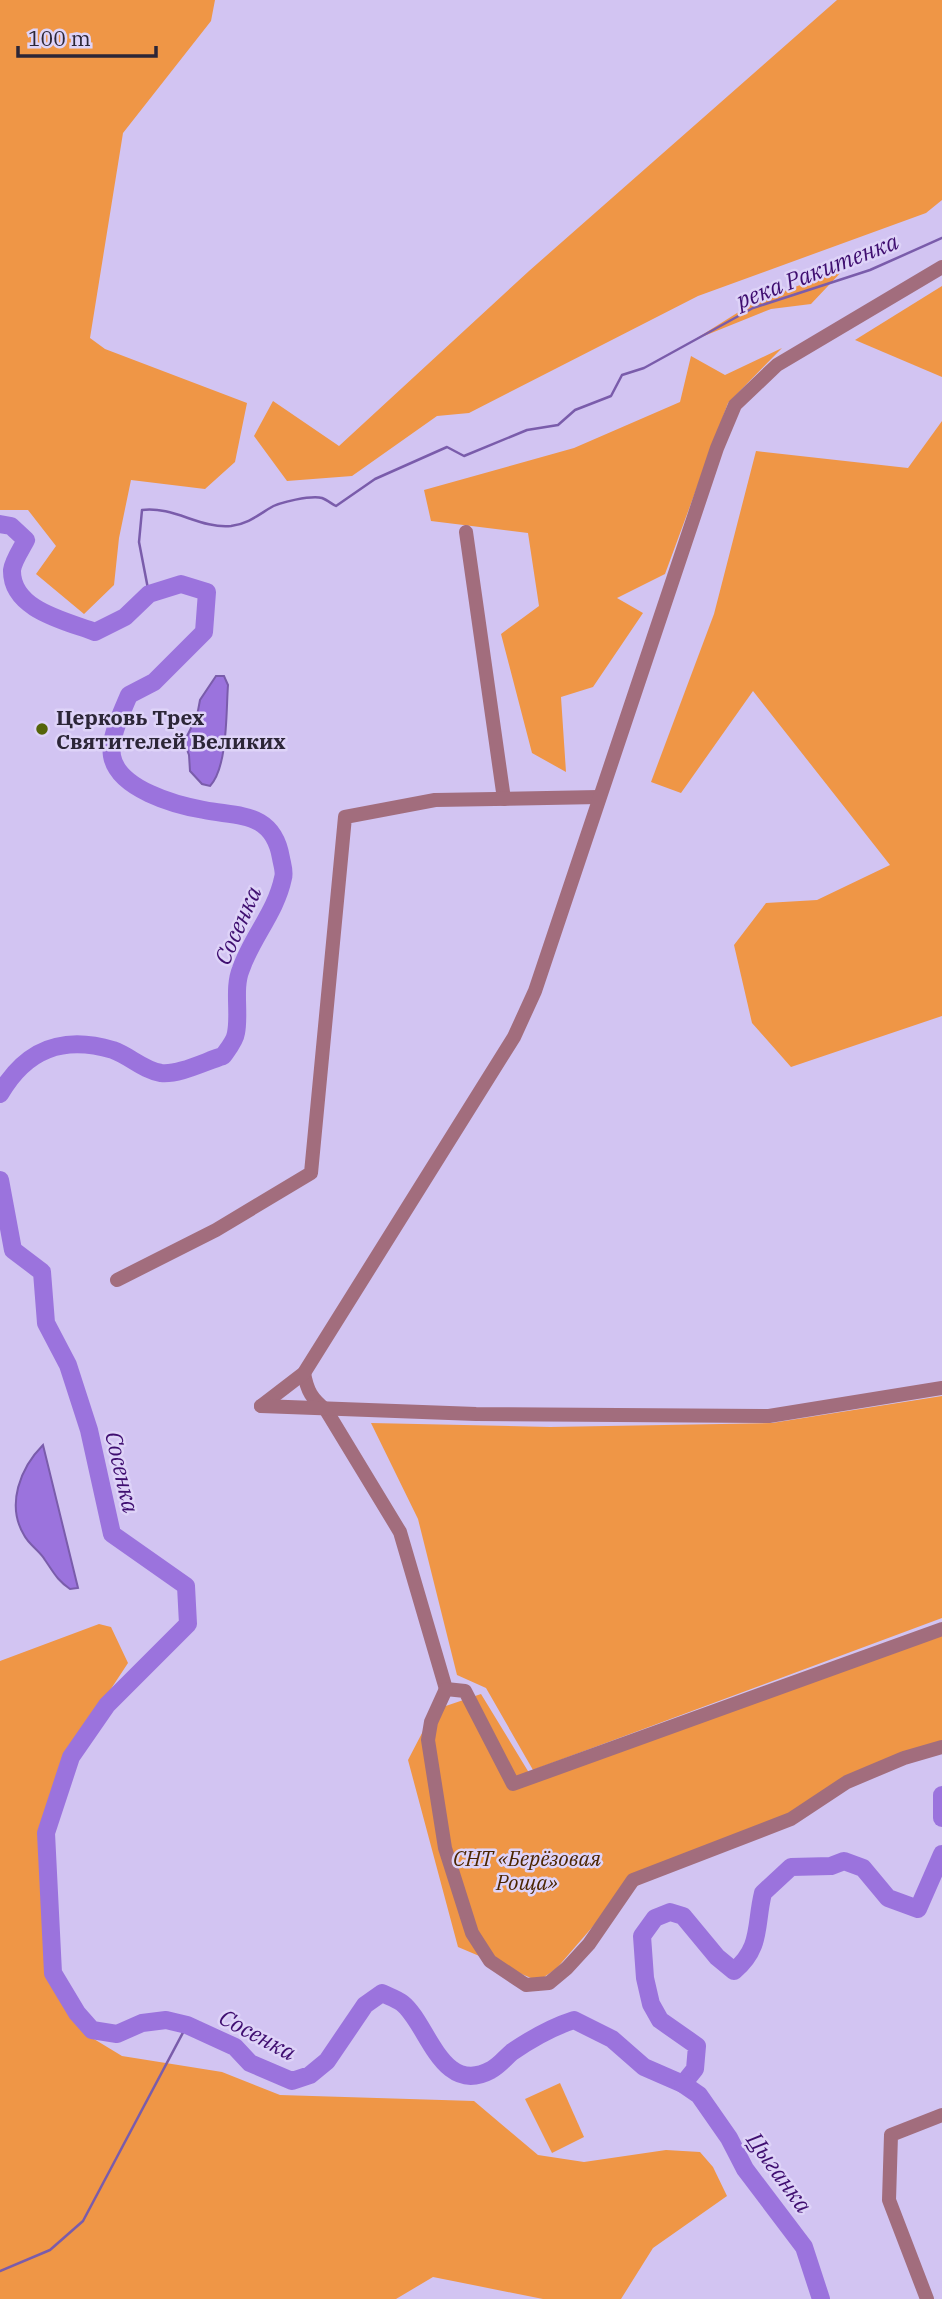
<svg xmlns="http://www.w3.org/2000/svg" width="942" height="2299" viewBox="0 0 942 2299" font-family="'IBM Plex Serif',serif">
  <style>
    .green { fill: #ef9646 }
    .water { fill: #9b73dd; stroke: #7a5cab; stroke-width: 2 }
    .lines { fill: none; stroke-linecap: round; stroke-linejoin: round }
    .stream { stroke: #7a5cab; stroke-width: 2.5 }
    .river { stroke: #9b73dd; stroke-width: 18 }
    .minor { stroke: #a26d7d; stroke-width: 14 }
    .poi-dot { fill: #556409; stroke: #ded3f8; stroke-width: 2.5 }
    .labels { text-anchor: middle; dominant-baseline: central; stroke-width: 5; stroke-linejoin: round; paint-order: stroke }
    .poi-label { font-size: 21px; font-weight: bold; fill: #2c2637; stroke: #ded3f8; text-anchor: start }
    .park-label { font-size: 21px; font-style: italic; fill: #4b2500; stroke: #ded3f8 }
    .water-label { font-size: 23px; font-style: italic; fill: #3f0e70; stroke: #ded3f8 }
  </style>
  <rect width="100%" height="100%" fill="#d2c4f2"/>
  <!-- green -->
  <g class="green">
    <path d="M0 0H215L211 21 123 133 90 338 105 349 247 403 235 462 205 489 131 480 119 538 114 585 84 614 36 574 56 546 28 510H0Z"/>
    <path d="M837 0H942V200L926 213 698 296 469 413 437 416 352 476 287 481 254 436 273 401 339 446 529 271Z"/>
    <path d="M845 268 811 304 771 309 694 340 753 303Z"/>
    <path d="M942 286V377L855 340Z"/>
    <path d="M782 348 728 403 665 574 617 598 643 613 593 687 561 697 566 772 532 753 501 634 539 606 528 533 431 521 424 490 574 448 680 402 691 356 725 375Z"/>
    <path d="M942 421V1016L791 1067 752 1023 734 945 766 903 817 900 890 865 753 691 681 793 651 782 714 614 756 451 908 468Z"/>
    <path d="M942 1396V1618L533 1770 486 1688 457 1675 418 1519 371 1423 550 1427 772 1423Z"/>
    <path d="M99 1624 111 1627 128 1663 68 1754 43 1834 50 1972 89 2036 122 2056 222 2072 280 2095 474 2101 538 2155 584 2162 666 2150 700 2152 713 2167 727 2196 653 2248 621 2299H543L433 2277 396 2299H0V1661Z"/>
    <path d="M942 1630V1746L875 1767 788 1817 705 1849 620 1895 556 1969 538 1981 458 1947 408 1760 434 1710 481 1694 534 1781Z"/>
    <path d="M560 2083 584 2137 552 2153 525 2099Z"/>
  </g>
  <!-- water -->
  <g class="water">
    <path d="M216 676H224L228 685C226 711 228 767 210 786L202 784 190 771 189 755 184 742 197 716 200 700Z"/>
    <path d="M43 1445 78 1588 70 1589C57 1580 54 1573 45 1560 40 1551 29 1545 24 1535 6 1505 20 1468 43 1445Z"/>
  </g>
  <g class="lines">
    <!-- stream -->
    <g class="stream">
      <path d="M149 594 139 542 142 510C174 506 200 529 231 526 247 524 257 516 270 508 279 502 312 495 322 498 327 500 332 504 336 506L375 479 447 447 464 456 527 430 558 425 575 410 611 396 622 375 644 368 753 308 870 270 942 238"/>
      <path d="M0 2271 50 2250 83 2221 187 2025"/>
    </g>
    <!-- river -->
    <g class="river">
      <path d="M0 524 11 526 26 540C22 548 13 561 12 570 11 610 66 621 95 632L125 617 149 594 181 584 207 592 204 632 154 682 129 695C122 712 109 738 112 756 118 789 175 805 204 810 238 817 273 811 281 858 282 864 285 872 283 878 276 912 252 937 241 969 233 988 240 1013 236 1033 235 1041 228 1049 223 1056 206 1061 179 1075 161 1073 143 1070 130 1056 113 1050 63 1035 26 1049 0 1094"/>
      <path d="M0 1180 13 1250 42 1272 46 1323 68 1365 89 1430 112 1534 186 1586 188 1624 107 1705 71 1757 46 1833 53 1973 77 2013 92 2030 117 2034 142 2023 166 2020 187 2025 235 2047 250 2063 292 2081 310 2075 327 2061 365 2005 382 1993C388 1996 397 1999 402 2003 428 2023 441 2097 491 2070 499 2066 505 2058 512 2052 531 2039 552 2027 574 2020L612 2039 644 2067 683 2084 695 2069 697 2046 660 2020 651 2004 645 1978 642 1936 655 1918 670 1912 683 1916 717 1957 734 1971C762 1948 755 1925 763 1893L791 1867 831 1866 844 1861 863 1868 888 1898 918 1909 942 1854"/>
      <path d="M942 1795V1818"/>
      <path d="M683 2084 699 2095 729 2138 745 2169 804 2247 821 2299"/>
    </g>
    <!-- minor -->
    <g class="minor">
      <path d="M466 532 504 799"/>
      <path d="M117 1280 216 1230 311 1173 345 817 435 800 599 797"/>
      <path d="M304 1373C307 1391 312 1399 326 1410L400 1532 446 1689 465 1691 513 1784 942 1629"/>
      <path d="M261 1406 304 1373 514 1037 535 991 717 448 735 405 777 365 942 267"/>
      <path d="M261 1406 476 1414 769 1416 942 1388"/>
      <path d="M446 1689 431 1722 428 1740 445 1848 472 1933 490 1961 526 1985 549 1983 567 1968 589 1944 633 1880 791 1819 847 1782 904 1758 942 1747"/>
      <path d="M927 2299 889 2200 891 2135 942 2115"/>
    </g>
  </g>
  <!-- markers -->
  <circle class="poi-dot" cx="42" cy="729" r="7"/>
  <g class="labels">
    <!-- poi labels -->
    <g class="poi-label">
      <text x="56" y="717">Церковь Трех<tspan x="56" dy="24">Святителей Великих</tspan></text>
    </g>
    <!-- park labels -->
    <g class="park-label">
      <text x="527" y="1858">СНТ «Берёзовая<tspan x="527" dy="24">Роща»</tspan></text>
    </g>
    <!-- water labels -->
    <g class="water-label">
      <text transform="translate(817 270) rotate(-21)">река Ракитенка</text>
      <text transform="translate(237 925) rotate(-66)">Сосенка</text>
      <text transform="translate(123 1472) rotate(77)">Сосенка</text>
      <text transform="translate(258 2034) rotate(28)">Сосенка</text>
      <text transform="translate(780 2172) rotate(54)">Цыганка</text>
    </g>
  </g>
  <!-- scale -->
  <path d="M18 46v10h138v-10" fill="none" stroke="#2c2637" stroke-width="3.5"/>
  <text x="28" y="46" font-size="21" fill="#2c2637" stroke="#ded3f8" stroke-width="5" paint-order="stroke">100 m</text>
</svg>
